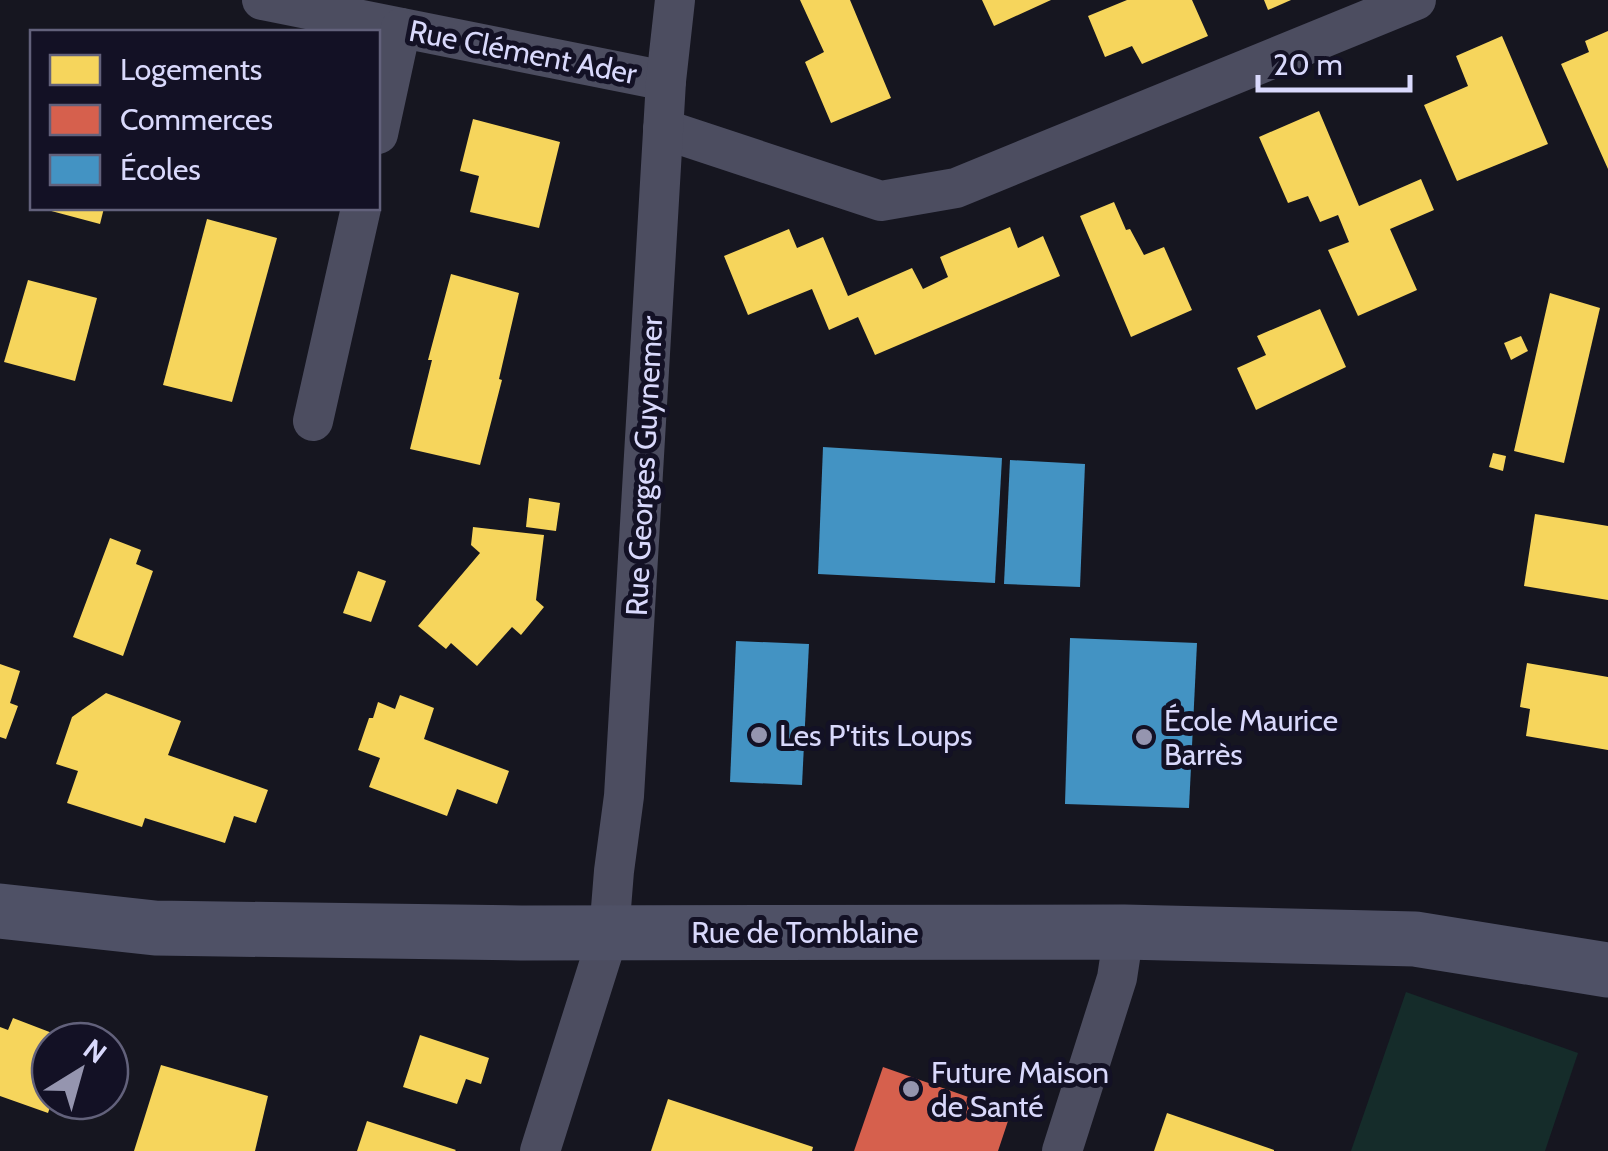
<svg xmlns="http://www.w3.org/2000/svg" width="1608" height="1151" viewBox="0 0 1608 1151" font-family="Cabin,sans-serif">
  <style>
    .green { fill: #152c2a }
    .homes { fill: #f6d55c }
    .shops { fill: #d6604d }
    .schools { fill: #4393c3 }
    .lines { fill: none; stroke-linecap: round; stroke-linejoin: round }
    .minor { stroke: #4c4d60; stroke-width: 40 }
    .secondary { stroke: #4f5166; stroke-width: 55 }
    .poi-dot { fill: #9595af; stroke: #131125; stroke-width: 4 }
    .labels { text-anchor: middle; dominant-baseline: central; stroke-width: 10; stroke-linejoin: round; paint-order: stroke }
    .street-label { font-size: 30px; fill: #d9d9fc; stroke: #131125 }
    .poi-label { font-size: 30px; fill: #d9d9fc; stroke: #131125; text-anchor: start }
  </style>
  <rect width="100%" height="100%" fill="#161620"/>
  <!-- green -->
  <path class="green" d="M1406 992 1578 1053 1545 1151H1351Z"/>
  <!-- homes -->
  <g class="homes">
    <path d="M800 0H850L891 98 831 123 805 62 824 52Z"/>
    <path d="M982 0H1051L994 26Z"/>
    <path d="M1127 0H1192L1208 36 1142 64 1132 46 1105 57 1088 16Z"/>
    <path d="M1264 0H1291L1268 10Z"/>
    <path d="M1608 31V169L1561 64 1589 52 1585 41Z"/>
    <path d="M1502 36 1548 144 1457 181 1424 105 1468 86 1456 56Z"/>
    <path d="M1319 111 1359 206 1421 179 1434 210 1390 229 1417 290 1358 316 1328 250 1349 242 1338 215 1320 222 1308 196 1288 203 1259 137Z"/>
    <path d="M473 119 560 142 539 228 470 212 479 176 460 171Z"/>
    <path d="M1114 202 1126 230 1130 229 1144 255 1164 247 1192 310 1131 337 1080 216Z"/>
    <path d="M40 208H104L100 224Z"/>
    <path d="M207 219 277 238 232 402 163 385Z"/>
    <path d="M1010 227 1018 248 1043 236 1060 276 875 355 858 317 829 330 812 289 748 315 724 256 789 229 797 248 823 237 848 296 912 268 923 289 948 277 940 257Z"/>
    <path d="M451 274 519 293 499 379 502 380 480 465 410 449 432 360H428Z"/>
    <path d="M28 280 97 298 75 381 4 362Z"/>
    <path d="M1550 293 1600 308 1564 463 1514 451Z"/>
    <path d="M1320 309 1346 367 1256 410 1237 368 1266 355 1257 336Z"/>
    <path d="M1521 336 1528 351 1511 360 1504 343Z"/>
    <path d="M1493 453 1506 456 1503 471 1489 467Z"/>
    <path d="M529 498 560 503 556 531 526 527Z"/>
    <path d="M1535 514 1608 526V600L1524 586Z"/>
    <path d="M473 527 544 535 536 600 544 607 521 635 512 627 477 666 451 643 446 649 418 626 480 553 471 545Z"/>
    <path d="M110 538 141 550 136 564 153 571 123 656 73 637Z"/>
    <path d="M358 571 386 581 371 622 343 613Z"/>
    <path d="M1527 663 1608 677V750L1526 736 1530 709 1520 707Z"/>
    <path d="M0 664 20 671 10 703 18 706 6 739 0 737Z"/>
    <path d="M106 693 181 721 168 755 268 790 256 823 234 816 225 843 145 818 142 827 67 803 78 771 56 764 72 717Z"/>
    <path d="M400 695 434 708 424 739 509 771 497 804 457 789 447 816 369 787 380 758 358 750 369 718H373L378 702 395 709Z"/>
    <path d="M13 1018 73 1041H50V1101H52L48 1113 0 1096V1027L8 1030Z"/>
    <path d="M420 1035 489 1058 481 1084 466 1079 457 1104 403 1087Z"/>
    <path d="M161 1065 268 1096 255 1151H134Z"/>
    <path d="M668 1099 813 1147 812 1151H651Z"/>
    <path d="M1167 1113 1274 1150V1151H1154Z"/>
    <path d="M367 1121 456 1150 455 1151H357Z"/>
  </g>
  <!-- shops -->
  <path class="shops" d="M883 1067 1011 1112 998 1151H854Z"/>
  <!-- schools -->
  <g class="schools">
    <path d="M823 447 1002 458 995 583 818 574Z"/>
    <path d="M1010 460 1085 464 1080 587 1004 584Z"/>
    <path d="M1070 638 1197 643 1189 808 1065 804Z"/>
    <path d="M736 641 809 644 802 785 730 782Z"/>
  </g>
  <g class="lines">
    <!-- minor -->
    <g class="minor">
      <path d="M262 0 666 81"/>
      <path d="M663 129 881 201 956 188 1416 0"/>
      <path d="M378 134 401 28"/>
      <path d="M313 421 361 208"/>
      <path d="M540 1151 609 933 614 871 624 796 666 81 675 0"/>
      <path d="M1062 1151 1117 978 1124 932"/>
    </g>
    <!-- secondary -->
    <path class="secondary" d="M0 911 155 928 521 933 1124 932 1415 939 1608 970"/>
  </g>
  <!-- markers -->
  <g class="poi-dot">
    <circle cx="759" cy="735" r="10"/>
    <circle cx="1144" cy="737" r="10"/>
    <circle cx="911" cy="1089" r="10"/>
  </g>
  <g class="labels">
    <!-- street labels -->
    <g class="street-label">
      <text transform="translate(523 52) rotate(11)">Rue Clément Ader</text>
      <text transform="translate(644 466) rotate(-87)">Rue Georges Guynemer</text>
      <text x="805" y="932">Rue de Tomblaine</text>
    </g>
    <!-- poi labels -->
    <g class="poi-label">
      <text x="1164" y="720">École Maurice<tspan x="1164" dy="34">Barrès</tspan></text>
      <text x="779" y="735">Les P'tits Loups</text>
      <text x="931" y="1072">Future Maison<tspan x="931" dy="34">de Santé</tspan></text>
    </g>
  </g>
  <!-- legend -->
  <rect x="30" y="30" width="350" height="180" fill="#131125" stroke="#62617b" stroke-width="2.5"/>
  <rect x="50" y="55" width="50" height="30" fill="#f6d55c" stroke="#62617b" stroke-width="2.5"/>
  <text x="120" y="80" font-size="30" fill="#d9d9fc">Logements</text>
  <rect x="50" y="105" width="50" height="30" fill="#d6604d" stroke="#62617b" stroke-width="2.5"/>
  <text x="120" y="130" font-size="30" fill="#d9d9fc">Commerces</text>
  <rect x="50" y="155" width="50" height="30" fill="#4393c3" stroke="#62617b" stroke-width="2.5"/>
  <text x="120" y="180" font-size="30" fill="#d9d9fc">Écoles</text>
  <!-- north arrow -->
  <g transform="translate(80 1071) rotate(37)"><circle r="48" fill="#131125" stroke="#62617b" stroke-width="2.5"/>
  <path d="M0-8L18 38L0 25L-18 38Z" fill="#9595af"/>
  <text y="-15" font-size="28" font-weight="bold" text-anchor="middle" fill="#d9d9fc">N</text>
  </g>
  <!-- scale -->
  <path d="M1258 75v15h152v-15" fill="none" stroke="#d9d9fc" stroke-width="5"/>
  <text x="1273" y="75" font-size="30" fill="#d9d9fc" stroke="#131125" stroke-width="8" paint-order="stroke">20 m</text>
</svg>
